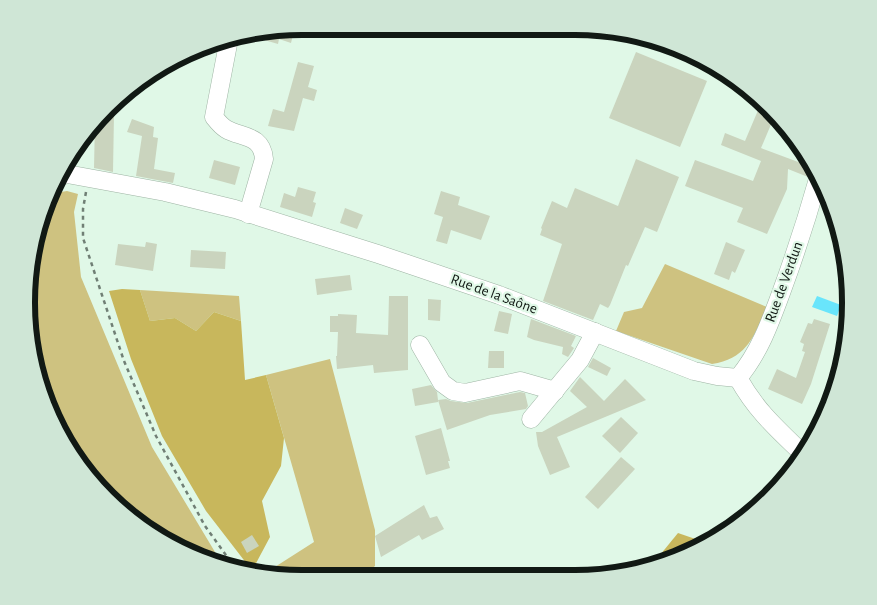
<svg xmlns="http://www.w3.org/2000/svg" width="877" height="605" viewBox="0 0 877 605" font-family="'Alegreya Sans',sans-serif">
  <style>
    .green { fill: #cec280 }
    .forest { fill: #c8b75c }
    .water { fill: #69e5fb }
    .building { fill: #cad4be }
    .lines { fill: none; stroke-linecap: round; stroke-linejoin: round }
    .minor-casing { stroke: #9eb4a4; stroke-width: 19 }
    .path { stroke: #707f75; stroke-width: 2.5; stroke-dasharray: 4 4; stroke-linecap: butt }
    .minor { stroke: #fff; stroke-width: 18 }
    .labels { text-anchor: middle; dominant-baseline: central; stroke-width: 4.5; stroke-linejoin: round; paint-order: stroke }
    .street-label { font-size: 15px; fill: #111914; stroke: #e0f8e7 }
    .rim { fill: none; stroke: #111914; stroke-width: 6 }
  </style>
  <rect width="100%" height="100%" fill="#e0f8e7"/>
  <!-- green -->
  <g class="green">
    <path d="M67 191 78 194 74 212 81 277 152 447 221 562 197 558 107 498 55 425 32 356 29 267 47 197 49 194Z"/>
    <path d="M665 264 767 307C754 336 747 359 712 364L616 331 624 312 642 308Z"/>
    <path d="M140 290 239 296 241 321 214 312 196 331 175 318 150 321Z"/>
    <path d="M330 359 375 530V566L361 578 303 579 267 572 314 542 266 375Z"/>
  </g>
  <!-- forest -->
  <g class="forest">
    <path d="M122 289 140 290 150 321 175 318 196 331 214 312 241 321 245 380 266 375 284 438 281 466 262 501 270 537 253 569 250 568 206 511 162 436 131 359 109 291Z"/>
    <path d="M678 533 707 543 697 550 651 566Z"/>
  </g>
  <!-- water -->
  <path class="water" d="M817 296 841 305 837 316 812 307Z"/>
  <!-- building -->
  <g class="building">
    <path d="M295 27 291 43 279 39 278 44 244 34Z"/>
    <path d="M636 52 707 81 680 147 609 118Z"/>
    <path d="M298 62 314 66 308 87 317 90 314 101 303 98 294 131 268 126 273 109 284 112Z"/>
    <path d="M759 108 775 115 761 148 809 166 811 169 808 177 788 169 787 189 767 234 737 222 743 208 685 186 695 160 753 181 761 161 721 145 725 133 745 141Z"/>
    <path d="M105 111 114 114 113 172 94 168 95 120Z"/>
    <path d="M132 119 154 127 153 137 158 138 154 169 175 173 173 183 136 176 142 136 127 132Z"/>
    <path d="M636 159 679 177 657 232 645 227 628 266 626 265 610 305 608 308 600 304 593 320 543 301 562 244 540 235 542 229 541 228 552 201 567 208 575 188 618 206Z"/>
    <path d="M214 160 240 167 235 185 209 178Z"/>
    <path d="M298 187 316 192 313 202 316 203 312 217 280 207 284 193 295 197Z"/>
    <path d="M441 191 460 197 458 205 490 216 481 240 451 230 447 244 436 241 443 217 434 214Z"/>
    <path d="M345 208 363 215 357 229 340 223Z"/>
    <path d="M146 242 157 244 153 271 115 265 118 244 145 247Z"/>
    <path d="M726 242 745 250 735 273 732 271 729 280 714 274Z"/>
    <path d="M191 250 226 252 225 269 190 267Z"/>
    <path d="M350 275 352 290 317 295 315 279Z"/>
    <path d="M389 296H408V370L374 373 373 365 337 369 336 356H337L338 332H330V316H338V314L357 315 356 333 388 335Z"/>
    <path d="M428 299 441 300 440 321 428 320Z"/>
    <path d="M499 311 512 314 508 334 494 331Z"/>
    <path d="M531 319 576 336 571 346 574 348 568 357 562 354 563 347 534 340 527 337Z"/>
    <path d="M814 319 830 324 811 384 802 404 768 389 777 369 796 378 805 352 802 351 804 344 800 342 808 323 812 324Z"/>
    <path d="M489 351H504V368H488Z"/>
    <path d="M593 358 611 368 607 376 588 367Z"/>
    <path d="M580 377 604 401 625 379 646 400 557 437 570 467 550 475 538 446 536 432H542L587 407 570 391Z"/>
    <path d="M431 385 437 392 438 400 446 399 451 401 467 403 520 392 525 393 528 406 526 409 490 415 447 430 438 400V402L415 406 412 389Z"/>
    <path d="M621 417 638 433 620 453 602 436Z"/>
    <path d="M441 428 450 461H448L450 468 426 475 415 436Z"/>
    <path d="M621 457 635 469 598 509 585 497Z"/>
    <path d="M424 505 430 518 437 516 444 529 422 540 419 535 381 557 375 536Z"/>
    <path d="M252 535 259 546 247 553 241 542Z"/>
  </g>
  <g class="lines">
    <defs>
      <g id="minor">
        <path d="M229 39 214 117C218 122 221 126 226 129 241 138 262 134 264 159L248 214"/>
        <path d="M60 176 67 174 165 192 235 209 378 254 499 295 694 371 717 376 738 378"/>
        <path d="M420 345 442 383 453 391 465 393 520 381 555 391"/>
        <path d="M738 378C759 353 770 323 781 293 795 255 807 218 818 179"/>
        <path d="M738 378C756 410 775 427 801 452"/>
        <path d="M531 419 580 360 595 332"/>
      </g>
    </defs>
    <!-- minor casing -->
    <use href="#minor" class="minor-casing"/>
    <!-- path -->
    <path class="path" d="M86 192 83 209V238L124 361 156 436 205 526 233 565"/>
    <!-- minor -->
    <use href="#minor" class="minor"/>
  </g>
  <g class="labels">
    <!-- street labels -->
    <g class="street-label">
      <text transform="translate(784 282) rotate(-70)">Rue de Verdun</text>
      <text transform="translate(494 294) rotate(20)">Rue de la Saône</text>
    </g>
  </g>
  <!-- crop -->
  <path d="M0 0H877V605H0ZM302 35H575A267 267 0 0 1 842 302V303A267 267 0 0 1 575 570H302A267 267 0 0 1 35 303V302A267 267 0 0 1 302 35Z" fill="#cfe6d6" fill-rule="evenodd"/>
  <path class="rim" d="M302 35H575A267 267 0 0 1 842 302V303A267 267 0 0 1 575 570H302A267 267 0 0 1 35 303V302A267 267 0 0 1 302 35Z"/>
</svg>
